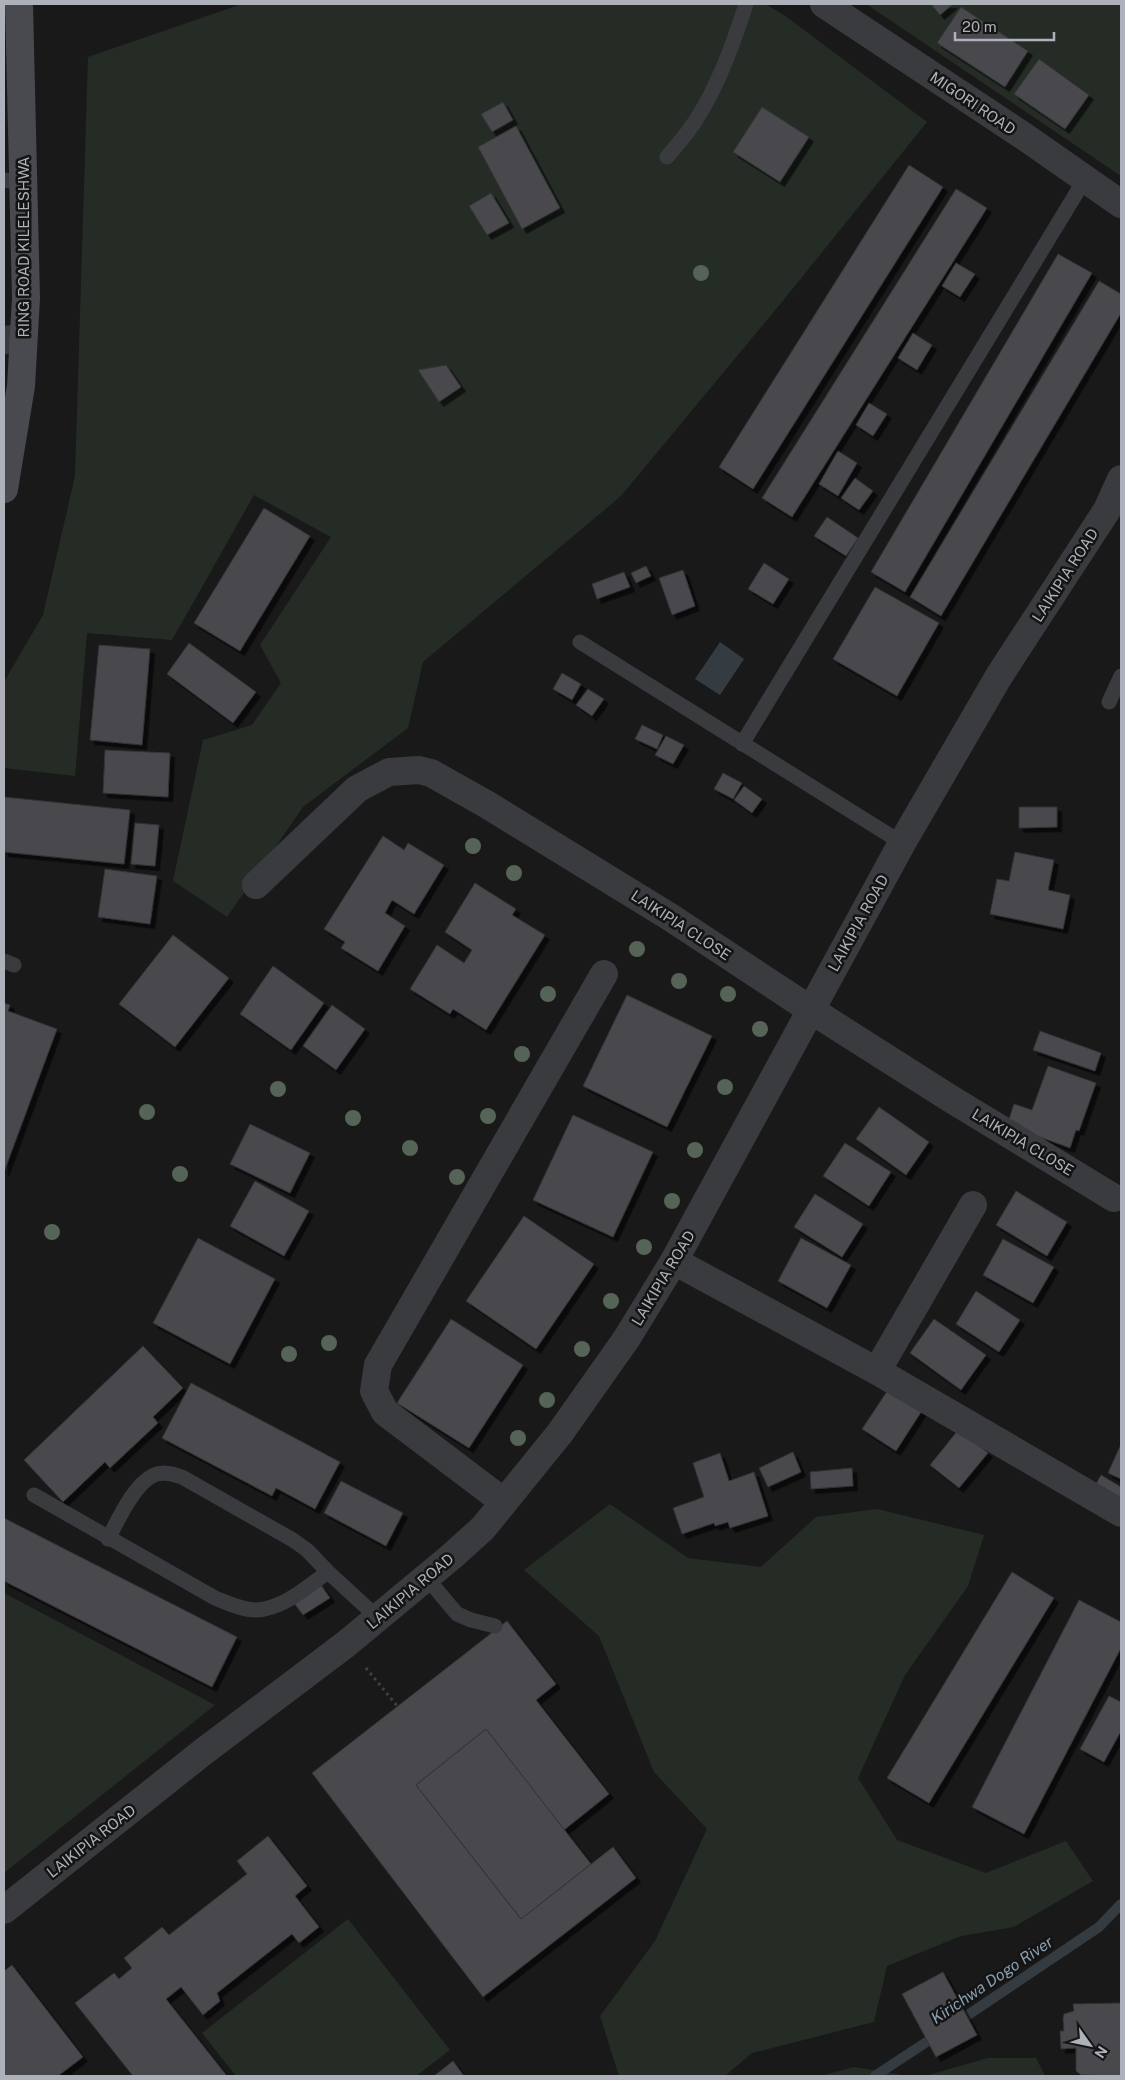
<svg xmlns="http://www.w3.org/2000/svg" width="1125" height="2080" viewBox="0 0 1125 2080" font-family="'Public Sans',sans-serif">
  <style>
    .green { fill: #252c26 }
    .water { fill: #343c42 }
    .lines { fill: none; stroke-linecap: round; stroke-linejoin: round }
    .stream { stroke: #343c42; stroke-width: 10 }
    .building { fill: #48494d; stroke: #333336; filter: url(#shadow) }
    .path { stroke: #404246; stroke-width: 3; stroke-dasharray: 2.5 4; stroke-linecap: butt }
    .lane { stroke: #3a3b3f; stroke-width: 15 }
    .street { stroke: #3a3b3f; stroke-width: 28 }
    .secondary { stroke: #484a4f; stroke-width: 28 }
    .tree { fill: #556456 }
    .labels { text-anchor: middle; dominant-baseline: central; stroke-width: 5; stroke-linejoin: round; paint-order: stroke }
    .street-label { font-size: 15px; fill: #adb1b9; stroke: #141415 }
    .water-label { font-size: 16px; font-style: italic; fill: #889eaf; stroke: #141415 }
  </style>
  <defs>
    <filter id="shadow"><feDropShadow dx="4.5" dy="4.5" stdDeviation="0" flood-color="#0009"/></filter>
  </defs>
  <rect width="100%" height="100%" fill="#19191a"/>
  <!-- green -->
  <g class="green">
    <path d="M242 4H765L784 15 927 122 786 297 621 496 423 662 408 728 303 807 227 917 173 881 203 740 252 725 281 683 260 645 331 537 254 495 172 640 87 633 75 776 4 768V682L43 615 75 476 88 57Z"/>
    <path d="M866 4H1121V176Z"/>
    <path d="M610 1504 688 1558 761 1567 816 1517 877 1509 984 1535 968 1586 905 1675 858 1778 897 1840 986 1873 1066 1841 1093 1881 1014 1927 961 1936 887 1966 874 2022 752 2053 725 2076H619L600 2016 655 1941 707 1829 654 1772 599 1636 524 1570Z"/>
    <path d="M4 1593 215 1705 4 1873Z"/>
    <path d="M348 1919 450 2050 416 2076H236L202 2033Z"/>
    <path d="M988 2058H1036L1045 2076H925Z"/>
    <path d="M854 2067 908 2076H820Z"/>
  </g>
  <!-- water -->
  <path class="water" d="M720 642 744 659 720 695 695 679Z"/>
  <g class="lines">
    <!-- stream -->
    <g class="stream">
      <path d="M956 2023 1099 1927 1121 1904"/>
      <path d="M875 2076 937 2035"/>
    </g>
  </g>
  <!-- building -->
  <g class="building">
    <path d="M931 4H953L940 15Z"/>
    <path d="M961 7 1028 51 1005 87 937 43Z"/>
    <path d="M1039 59 1089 95 1065 129 1014 94Z"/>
    <path d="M503 102 513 120 492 132 481 114Z"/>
    <path d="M762 107 809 137 780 182 733 152Z"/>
    <path d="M516 126 560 208 522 229 478 147Z"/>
    <path d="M909 165 943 187 753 489 719 467Z"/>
    <path d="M956 189 987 208 792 517 762 498Z"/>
    <path d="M491 193 509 223 487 235 469 206Z"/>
    <path d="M1058 254 1092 273 905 592 871 572Z"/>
    <path d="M956 263 975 274 960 297 942 286Z"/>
    <path d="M1099 281 1121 294V313L941 616 910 597Z"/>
    <path d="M913 333 932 345 917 370 898 358Z"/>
    <path d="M446 365 461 387 439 402 418 370Z"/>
    <path d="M869 403 887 414 873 436 856 425Z"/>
    <path d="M838 451 857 463 838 496 819 484Z"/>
    <path d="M855 478 873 491 859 510 841 498Z"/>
    <path d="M264 508 310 536 240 651 194 623Z"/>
    <path d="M827 517 858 538 846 556 814 536Z"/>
    <path d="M764 563 789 579 773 604 748 589Z"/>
    <path d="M646 566 651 576 636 583 631 573Z"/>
    <path d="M683 570 695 606 672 615 659 578Z"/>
    <path d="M624 572 630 587 597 599 592 584Z"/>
    <path d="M875 587 939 623 897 696 833 659Z"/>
    <path d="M189 643 256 692 233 723 167 674Z"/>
    <path d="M99 645 150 649 142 745 90 740Z"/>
    <path d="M562 673 581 684 572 700 553 689Z"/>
    <path d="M588 689 604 699 592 716 576 705Z"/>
    <path d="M642 725 663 735 657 749 635 739Z"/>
    <path d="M666 736 684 745 673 764 655 755Z"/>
    <path d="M105 750 170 753 168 797 103 793Z"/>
    <path d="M723 773 742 783 733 799 714 789Z"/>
    <path d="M744 786 762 799 752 813 734 800Z"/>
    <path d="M4 797 130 810 124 864 4 852Z"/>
    <path d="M1019 807H1057V827L1019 828Z"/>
    <path d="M135 823 159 825 155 866 131 864Z"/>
    <path d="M383 836 404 850 408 843 444 865 414 914 392 900 385 913 405 926 378 971 341 948 345 942 324 929Z"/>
    <path d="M1015 852 1054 860 1048 890 1070 895 1063 929 990 914 997 879 1009 881Z"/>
    <path d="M105 869 157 876 150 924 98 917Z"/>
    <path d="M475 883 516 909 512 915 545 935 486 1030 453 1009 450 1014 410 989 437 945 464 963 472 950 445 932Z"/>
    <path d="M173 935 229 978 175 1047 119 1004Z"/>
    <path d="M273 966 324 1003 291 1050 240 1014Z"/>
    <path d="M627 995 712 1036 667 1127 583 1086Z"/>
    <path d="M4 1003 10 1005 8 1011 57 1029 4 1172Z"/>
    <path d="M332 1005 365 1029 336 1070 303 1046Z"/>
    <path d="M1040 1031 1101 1053 1095 1071 1033 1050Z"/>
    <path d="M1048 1066 1096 1083 1079 1131 1076 1130 1070 1148 1007 1125 1014 1104 1032 1110Z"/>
    <path d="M879 1107 929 1142 906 1175 856 1139Z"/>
    <path d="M573 1115 653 1152 613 1237 533 1200Z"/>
    <path d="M250 1124 310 1153 290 1193 230 1164Z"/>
    <path d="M845 1143 891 1172 869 1206 823 1176Z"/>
    <path d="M255 1181 309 1211 284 1256 230 1226Z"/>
    <path d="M1016 1191 1067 1222 1047 1256 996 1225Z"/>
    <path d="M815 1194 863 1224 842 1257 794 1227Z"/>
    <path d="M524 1216 594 1264 536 1349 466 1301Z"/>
    <path d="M198 1238 275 1279 230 1364 153 1323Z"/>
    <path d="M801 1238 851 1265 827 1308 778 1281Z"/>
    <path d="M1003 1239 1054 1267 1033 1303 983 1275Z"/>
    <path d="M976 1291 1020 1320 999 1352 956 1324Z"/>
    <path d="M451 1319 523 1365 469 1448 397 1403Z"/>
    <path d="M934 1319 986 1355 961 1390 910 1353Z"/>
    <path d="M143 1346 183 1388 153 1417 158 1423 110 1468 105 1462 63 1502 24 1460Z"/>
    <path d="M191 1383 340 1462 315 1509 276 1488 272 1496 162 1438Z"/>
    <path d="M890 1387 923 1409 896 1451 862 1429Z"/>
    <path d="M959 1429 988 1453 959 1488 930 1465Z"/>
    <path d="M1121 1444V1479L1108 1473Z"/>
    <path d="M793 1452 801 1472 768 1487 759 1468Z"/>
    <path d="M720 1453 729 1481 754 1472 768 1516 730 1528 728 1522 715 1526 714 1523 682 1534 673 1508 704 1497 693 1463Z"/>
    <path d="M852 1468 853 1486 811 1489 810 1472Z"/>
    <path d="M1101 1475 1121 1487V1510L1091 1493Z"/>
    <path d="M341 1481 403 1513 386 1546 324 1513Z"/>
    <path d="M4 1518 237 1637 212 1687 4 1581Z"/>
    <path d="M1012 1572 1054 1598 929 1803 887 1778Z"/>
    <path d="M321 1585 330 1598 303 1615 294 1603Z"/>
    <path d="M1079 1600 1121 1622V1648L1024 1834 972 1807Z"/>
    <path d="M507 1621 556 1684 536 1700 609 1794 564 1830 486 1729 416 1785 521 1919 613 1847 636 1878 483 1997 312 1773Z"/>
    <path d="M1109 1696 1121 1702V1731L1104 1762 1080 1749Z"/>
    <path d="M486 1729 591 1864 521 1919 416 1785Z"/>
    <path d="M268 1836 307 1886 295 1896 319 1927 299 1943 292 1934 217 1993 220 2001 203 2015 181 1987 166 1999 227 2076H133L75 2003 114 1973 119 1979 132 1968 124 1958 162 1927 169 1935 247 1874 237 1861Z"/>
    <path d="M12 1965 83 2057 58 2076H4V1971Z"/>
    <path d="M943 1972 977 2035 936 2057 902 1994Z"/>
    <path d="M1121 2003V2076L1081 2075 1076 2071V2048L1061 2049 1060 2031H1064L1063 2018 1064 2014 1074 2011 1073 2004Z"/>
    <path d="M453 2061 464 2076H434Z"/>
  </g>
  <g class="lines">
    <!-- path -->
    <path class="path" d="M366 1668 398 1707"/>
    <!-- lane -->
    <g class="lane">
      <path d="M667 157C677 145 688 133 696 120 719 84 733 44 746 4"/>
      <path d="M4 180 23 183"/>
      <path d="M580 642 902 843"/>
      <path d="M1109 702 1121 676"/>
      <path d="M742 744 1085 179"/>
      <path d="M4 961 14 965"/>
      <path d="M34 1495 215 1598C228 1603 242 1610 256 1610 283 1609 307 1587 328 1572"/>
      <path d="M108 1539C118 1520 134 1484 154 1475 163 1471 173 1474 182 1477L293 1540 307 1550 328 1572 378 1618"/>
      <path d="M426 1577 457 1614 471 1620 495 1626"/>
    </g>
    <!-- street -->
    <g class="street">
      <path d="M824 4 1025 137 1121 204"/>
      <path d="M4 340 23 338"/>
      <path d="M256 885 357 789 389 772 419 770 431 773 486 804 670 917 811 1010 951 1099 1114 1198"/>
      <path d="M674 1261 877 1371 1121 1513"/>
      <path d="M877 1371 973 1205"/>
      <path d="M504 1502 385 1412 374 1391 378 1365 604 974"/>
      <path d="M4 1910 203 1752 346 1644 452 1556 483 1528 560 1433 627 1338 674 1261 902 843 999 676 1107 510 1121 479"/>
    </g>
    <!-- secondary -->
    <path class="secondary" d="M4 489 21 386 26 298 19 4"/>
  </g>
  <!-- trees -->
  <g class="tree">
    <circle cx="701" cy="273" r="8"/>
    <circle cx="473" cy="846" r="8"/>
    <circle cx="514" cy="873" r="8"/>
    <circle cx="637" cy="949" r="8"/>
    <circle cx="679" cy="981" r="8"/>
    <circle cx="548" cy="994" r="8"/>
    <circle cx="728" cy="994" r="8"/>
    <circle cx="760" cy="1029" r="8"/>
    <circle cx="522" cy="1054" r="8"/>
    <circle cx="725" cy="1087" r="8"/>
    <circle cx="278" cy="1089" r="8"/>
    <circle cx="147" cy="1112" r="8"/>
    <circle cx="488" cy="1116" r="8"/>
    <circle cx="353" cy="1118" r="8"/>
    <circle cx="410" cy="1148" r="8"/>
    <circle cx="695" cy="1150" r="8"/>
    <circle cx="180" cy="1174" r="8"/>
    <circle cx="457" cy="1177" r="8"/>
    <circle cx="672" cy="1201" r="8"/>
    <circle cx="52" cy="1232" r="8"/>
    <circle cx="644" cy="1247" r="8"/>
    <circle cx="611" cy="1301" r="8"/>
    <circle cx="329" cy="1343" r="8"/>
    <circle cx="582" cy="1349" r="8"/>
    <circle cx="289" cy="1354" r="8"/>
    <circle cx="547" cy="1400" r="8"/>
    <circle cx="518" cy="1438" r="8"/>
  </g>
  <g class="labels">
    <!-- street labels -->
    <g class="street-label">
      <text transform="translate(973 103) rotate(34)">MIGORI ROAD</text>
      <text transform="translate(23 247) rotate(-90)">RING ROAD KILELESHWA</text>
      <text transform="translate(1065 575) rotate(-57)">LAIKIPIA ROAD</text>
      <text transform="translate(858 923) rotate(-61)">LAIKIPIA ROAD</text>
      <text transform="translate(681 925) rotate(33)">LAIKIPIA CLOSE</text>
      <text transform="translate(1023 1142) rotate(31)">LAIKIPIA CLOSE</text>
      <text transform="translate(663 1278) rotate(-59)">LAIKIPIA ROAD</text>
      <text transform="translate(410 1591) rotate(-40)">LAIKIPIA ROAD</text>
      <text transform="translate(91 1841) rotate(-38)">LAIKIPIA ROAD</text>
    </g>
    <!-- water labels -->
    <g class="water-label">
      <text transform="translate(992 1980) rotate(-34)">Kirichwa Dogo River</text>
    </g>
  </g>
  <!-- border -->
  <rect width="1125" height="2080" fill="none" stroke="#adb1b9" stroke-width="10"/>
  <!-- north arrow -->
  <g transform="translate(1090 2045) rotate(123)" stroke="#141415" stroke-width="4" paint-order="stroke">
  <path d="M0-4L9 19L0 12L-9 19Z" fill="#adb1b9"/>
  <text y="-8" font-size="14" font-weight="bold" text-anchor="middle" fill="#adb1b9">N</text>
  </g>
  <!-- scale -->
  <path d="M955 32v8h99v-8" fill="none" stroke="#adb1b9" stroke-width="2.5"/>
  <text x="962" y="32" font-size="15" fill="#adb1b9" stroke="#141415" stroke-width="4" paint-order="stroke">20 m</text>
</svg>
